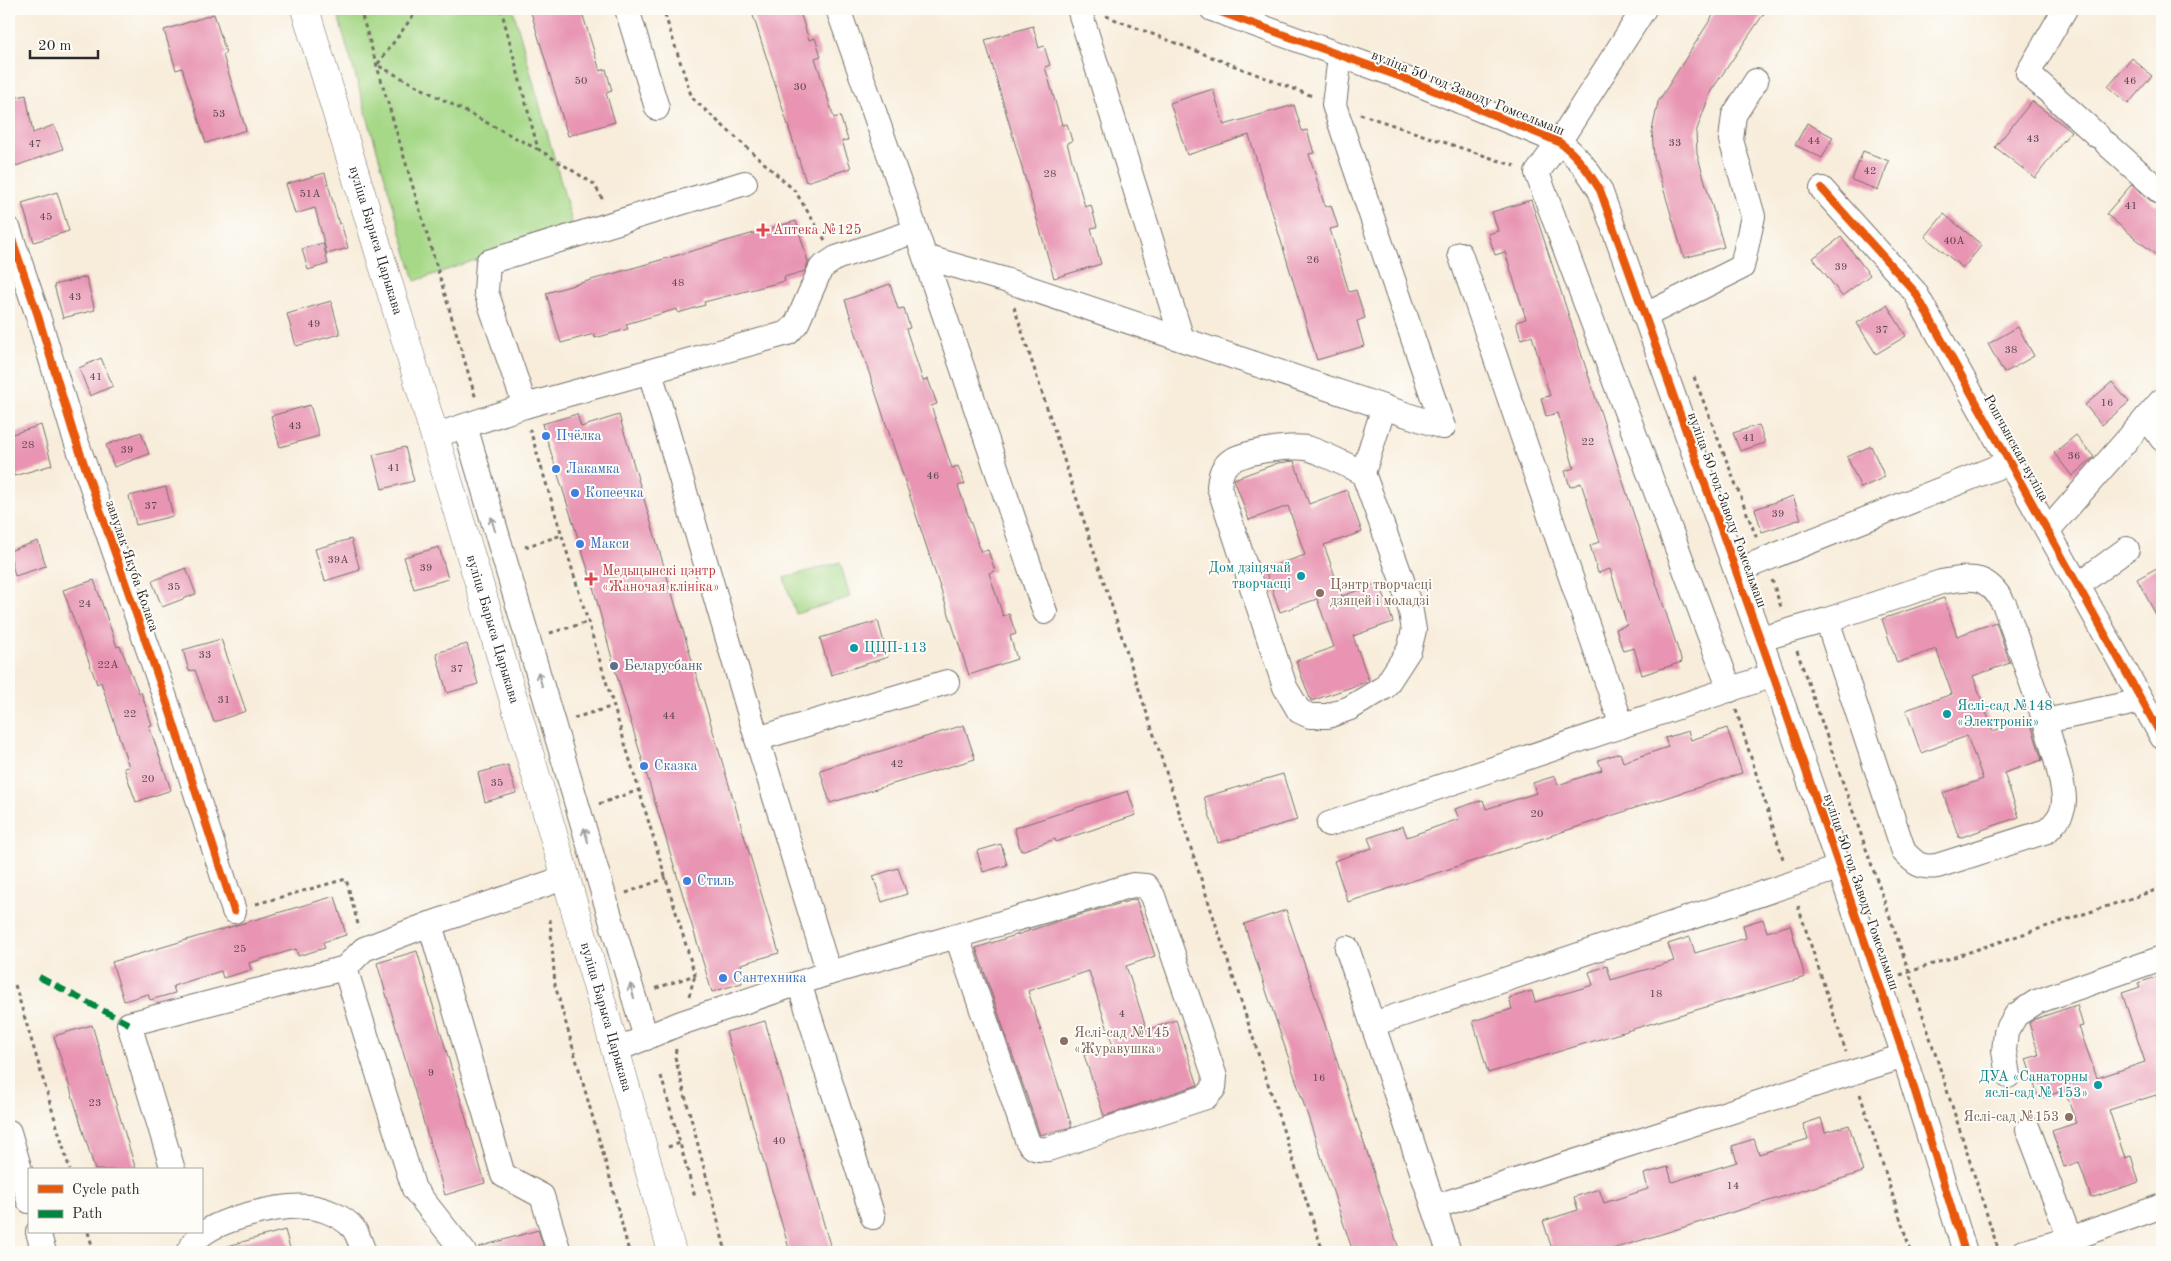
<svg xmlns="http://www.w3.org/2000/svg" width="2171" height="1261" viewBox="0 0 2171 1261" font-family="'Old Standard TT',serif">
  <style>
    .green { fill: #a6d887; stroke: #688259 }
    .building { fill: #e894b2 }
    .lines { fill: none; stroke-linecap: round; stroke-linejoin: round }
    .minor-casing { stroke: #736f69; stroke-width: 26 }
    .major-casing { stroke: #736f69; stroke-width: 29 }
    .path { stroke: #736f69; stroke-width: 3; stroke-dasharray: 4 4; stroke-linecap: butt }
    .minor { stroke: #fff; stroke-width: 24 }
    .major { stroke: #fff; stroke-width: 28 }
    .quiet { stroke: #00873e; stroke-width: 6; stroke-dasharray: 12 6; stroke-linecap: butt }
    .cycleway-casing { stroke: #fdfcf7; stroke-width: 11 }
    .cycleway { stroke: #e8590c; stroke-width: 8 }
    .oneway { stroke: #a0a0a0 }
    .health-dot { fill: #e0444e; stroke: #fdfcf7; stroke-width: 2 }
    .shop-dot { fill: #3f7fe0; stroke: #fdfcf7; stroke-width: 2 }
    .culture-dot { fill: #0f9aa8; stroke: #fdfcf7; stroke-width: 2 }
    .education-dot { fill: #8d6e63; stroke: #fdfcf7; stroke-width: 2 }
    .service-dot { fill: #5c6f8a; stroke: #fdfcf7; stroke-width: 2 }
    .labels { text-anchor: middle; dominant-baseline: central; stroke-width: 4; stroke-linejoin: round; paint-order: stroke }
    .number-label { font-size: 11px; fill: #5a454d }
    .street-label { font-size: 14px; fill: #2b2b2b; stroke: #fdfcf7 }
    .health-label { font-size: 14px; fill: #be3a42; stroke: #fdfcf7; text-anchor: start }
    .shop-label { font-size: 14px; fill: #366cbe; stroke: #fdfcf7; text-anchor: start }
    .culture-label { font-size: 14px; fill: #0d838f; stroke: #fdfcf7; text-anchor: end }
    .education-label { font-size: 14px; fill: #785e54; stroke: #fdfcf7; text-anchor: start }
    .service-label { font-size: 14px; fill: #4e5e75; stroke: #fdfcf7; text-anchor: start }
  </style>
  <rect width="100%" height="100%" fill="#fdfcf7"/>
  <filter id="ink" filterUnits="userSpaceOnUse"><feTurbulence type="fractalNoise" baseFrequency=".02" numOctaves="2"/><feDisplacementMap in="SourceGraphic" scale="10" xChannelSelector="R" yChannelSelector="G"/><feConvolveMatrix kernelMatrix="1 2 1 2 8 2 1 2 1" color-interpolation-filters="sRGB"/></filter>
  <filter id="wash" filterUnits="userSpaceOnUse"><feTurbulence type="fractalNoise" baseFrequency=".0096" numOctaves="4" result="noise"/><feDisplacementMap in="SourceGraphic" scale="20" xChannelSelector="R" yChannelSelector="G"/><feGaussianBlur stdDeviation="1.12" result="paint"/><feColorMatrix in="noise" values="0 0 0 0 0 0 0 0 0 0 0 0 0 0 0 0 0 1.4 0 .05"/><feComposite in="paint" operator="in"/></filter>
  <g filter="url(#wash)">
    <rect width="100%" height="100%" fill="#f8eddb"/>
    <!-- green -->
    <g class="green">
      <path d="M336 9H513L573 226 415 281Z"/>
      <path d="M840 562 850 597 796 614 784 578Z"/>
    </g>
    <g id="blocks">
      <!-- building -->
      <g class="building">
        <path d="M530 9H581L600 71 606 69 612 91 606 93 615 122 568 136Z"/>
        <path d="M751 9H799L809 40 815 38 821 56 815 58 834 118 840 116 848 140 842 141 851 168 806 182Z"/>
        <path d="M1717 9H1767L1711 91 1696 132 1697 154 1724 247 1684 258 1654 157 1652 131 1658 102Z"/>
        <path d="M214 14 226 53 223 55 246 130 206 143 182 68 176 70 164 30Z"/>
        <path d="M1033 26 1039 48 1044 46 1050 65 1045 67 1062 125 1067 124 1072 141 1067 143 1085 207 1091 205 1097 227 1091 228 1101 264 1054 278 985 40Z"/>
        <path d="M2132 58 2152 76 2128 104 2108 87Z"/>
        <path d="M1213 89 1224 125 1294 105 1302 131 1307 130 1314 153 1309 154 1325 207 1331 205 1338 227 1330 229 1349 292 1356 290 1365 318 1357 321 1364 346 1317 360 1249 135 1187 155 1170 103Z"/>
        <path d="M26 95 33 133 54 125 63 149 16 166 9 146V99Z"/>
        <path d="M2032 101 2071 131 2035 178 1995 147Z"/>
        <path d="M1807 123 1833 137 1822 158 1795 145Z"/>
        <path d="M1863 151 1889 161 1878 190 1852 180Z"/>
        <path d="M325 173 339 224 341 223 348 248 327 254 315 208 295 214 286 184Z"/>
        <path d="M2132 184 2153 203 2162 206V260L2106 214Z"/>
        <path d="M57 192 69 231 34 242 22 203Z"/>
        <path d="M1531 200 1682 662 1642 675 1634 648 1623 651 1616 629 1627 625 1610 569 1598 573 1590 545 1600 542 1581 483 1570 487 1565 471 1574 468 1558 413 1546 416 1541 398 1550 396 1532 336 1521 339 1516 322 1526 319 1505 252 1495 255 1488 234 1498 231 1492 212Z"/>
        <path d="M1944 214 1982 245 1963 268 1925 237Z"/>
        <path d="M796 221 808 262 805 271 784 277 785 281 704 302 705 305 678 313 677 309 626 324 628 329 595 338 594 334 561 343 546 293Z"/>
        <path d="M1841 237 1870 275 1842 296 1813 258Z"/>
        <path d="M323 243 328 264 308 270 302 249Z"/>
        <path d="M86 277 95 310 63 318 54 285Z"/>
        <path d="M890 284 898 309 904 308 910 328 906 329 923 381 928 379 937 404 931 406 952 468 958 466 965 484 958 486 981 552 988 550 995 571 989 573 1003 616 1009 614 1016 634 1010 636 1017 659 969 675 845 300Z"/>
        <path d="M331 301 340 334 296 346 287 314Z"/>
        <path d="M1887 305 1906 336 1876 354 1857 323Z"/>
        <path d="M2018 327 2034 356 2004 373 1988 344Z"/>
        <path d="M101 358 113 386 90 396 79 368Z"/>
        <path d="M2112 382 2129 402 2102 425 2085 405Z"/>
        <path d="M310 405 319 436 280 447 271 416Z"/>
        <path d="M577 414 581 427 619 415 779 953 741 964 744 975 740 977 742 983 712 992 614 666 591 579 542 424Z"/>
        <path d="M41 425 52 465 14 476 9 455V435Z"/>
        <path d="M1759 425 1765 443 1740 451 1733 433Z"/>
        <path d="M141 432 149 454 114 467 106 445Z"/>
        <path d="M2076 435 2094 457 2072 476 2054 453Z"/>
        <path d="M1871 446 1885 477 1861 488 1847 457Z"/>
        <path d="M405 447 414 481 382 489 373 455Z"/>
        <path d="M1294 461 1309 504 1347 490 1362 532 1324 545 1342 596 1380 583 1393 622 1353 636 1369 681 1311 701 1296 661 1334 647 1317 599 1280 612 1265 569 1305 555 1288 506 1249 520 1234 479 1278 463Z"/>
        <path d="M166 487 173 516 136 525 129 496Z"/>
        <path d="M1793 496 1801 519 1762 532 1755 509Z"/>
        <path d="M351 539 360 570 325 581 315 549Z"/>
        <path d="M38 541 46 566 15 576 9 551Z"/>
        <path d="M439 547 448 579 414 589 404 557Z"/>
        <path d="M2162 565V626L2137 579Z"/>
        <path d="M186 568 196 594 162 607 152 581Z"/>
        <path d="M94 580 117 647 120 646 139 693 141 692 152 725 149 726 171 790 136 802 124 768 129 767 101 682 97 684 63 590Z"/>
        <path d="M1944 598 1957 636 1996 622 2010 663 1973 676 1993 731 2029 718 2042 760 2004 773 2019 817 1959 838 1943 793 1983 779 1967 736 1921 753 1906 710 1952 694 1936 649 1897 663 1882 619Z"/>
        <path d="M878 621 888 657 831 675 820 638Z"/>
        <path d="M221 639 246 711 214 722 195 670 189 671 183 650Z"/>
        <path d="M467 644 478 684 447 693 436 653Z"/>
        <path d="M964 725 975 759 830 803 820 770Z"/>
        <path d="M1727 728 1742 773 1348 902 1334 861 1372 848 1368 838 1403 826 1407 837 1459 819 1455 809 1483 800 1486 809 1536 793 1533 783 1555 776 1558 785 1602 770 1598 760 1620 753 1623 762 1668 747 1665 738 1688 731 1691 740Z"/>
        <path d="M508 765 516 793 485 802 478 773Z"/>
        <path d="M1283 774 1297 820 1218 843 1204 797Z"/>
        <path d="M1128 791 1136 815 1056 842 1055 839 1021 851 1014 828Z"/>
        <path d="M1001 844 1007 865 983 872 977 851Z"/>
        <path d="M898 868 907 894 882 902 873 876Z"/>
        <path d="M335 896 346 935 323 942 325 948 298 956 296 949 249 963 251 970 223 978 221 971 173 986 175 993 150 1000 148 994 124 1001 112 962Z"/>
        <path d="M1136 899 1155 956 1126 966 1147 1030 1176 1020 1198 1085 1104 1116 1084 1055 1113 1046 1089 971 1028 991 1072 1127 1040 1135 976 948 1062 920Z"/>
        <path d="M1286 910 1327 1031 1400 1252H1353L1244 924Z"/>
        <path d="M1763 919 1767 932 1790 925 1805 977 1488 1073 1473 1021 1512 1009 1509 998 1532 991 1535 1002 1593 985 1589 972 1607 966 1611 980 1674 961 1668 944 1690 937 1695 953 1746 938 1743 925Z"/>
        <path d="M417 951 485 1183 445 1195 377 963Z"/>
        <path d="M2162 975V1104L2159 1105 2156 1095 2109 1110 2125 1158 2131 1156 2139 1182 2091 1198 2079 1162 2064 1167 2052 1131 2076 1123 2065 1090 2039 1099 2026 1059 2039 1055 2029 1023 2035 1019 2077 1005 2083 1026 2079 1027 2097 1078 2145 1062 2122 993 2140 987 2138 983Z"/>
        <path d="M765 1021 832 1252H790L726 1032Z"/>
        <path d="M92 1025 136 1170H95L54 1036Z"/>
        <path d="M1821 1118 1825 1132 1849 1125 1863 1172 1603 1252H1553L1543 1221 1578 1210 1574 1197 1599 1189 1604 1203 1648 1189 1644 1174 1668 1167 1672 1182 1737 1162 1732 1146 1754 1139 1759 1154 1808 1139 1803 1124Z"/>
        <path d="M285 1230 291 1252H225L224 1247Z"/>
        <path d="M538 1230 545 1252H480L479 1247Z"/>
      </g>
    </g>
  </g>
  <g filter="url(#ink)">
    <use href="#blocks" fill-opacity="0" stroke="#736f69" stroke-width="1"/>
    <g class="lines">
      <defs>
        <g id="minor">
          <path d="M627 9 657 108"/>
          <path d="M838 9 916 231 1045 612"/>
          <path d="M1079 9 1182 339"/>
          <path d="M1212 9 1401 77 1559 142C1577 155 1588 171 1600 190L1773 675 1904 1056 1965 1252"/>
          <path d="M1644 9 1559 142 1537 173 1730 690"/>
          <path d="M2065 9 2028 73 2098 136"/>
          <path d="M1340 56 1334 105 1443 427"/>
          <path d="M2107 144 2162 193"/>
          <path d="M1822 189 1915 292 2162 737"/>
          <path d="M9 230 38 316 73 432 170 712 234 911"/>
          <path d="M1460 254 1622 726"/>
          <path d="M925 257 1005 280 1443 427"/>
          <path d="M1644 316 1742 267 1753 216 1731 140 1734 115 1756 81"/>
          <path d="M650 372 757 739 829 973"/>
          <path d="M525 406 486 292 488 262 745 183"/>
          <path d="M2147 417 2162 439"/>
          <path d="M465 426 646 1038"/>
          <path d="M449 431 525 406 788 333 797 323 821 268 836 258 916 231"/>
          <path d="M1363 473C1346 465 1328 455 1310 449 1295 444 1239 452 1228 463 1221 469 1220 478 1219 487L1285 687 1299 711 1310 716H1328L1350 708 1385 687 1409 650 1414 630 1411 612 1402 580 1363 473 1384 407"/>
          <path d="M2048 530 2162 400"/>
          <path d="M1736 571 2010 462"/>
          <path d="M2078 585 2127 549"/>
          <path d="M1827 620 1941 582C1974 576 1988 574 2005 606L2045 721"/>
          <path d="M1761 639 1827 620 1904 852C1916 864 1920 868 1937 866L2047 831C2055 823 2064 814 2064 801 2064 779 2051 744 2045 721L2142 701"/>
          <path d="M757 739 947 682"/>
          <path d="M1329 824 1773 675"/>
          <path d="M430 924 503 1175 542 1196 559 1252"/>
          <path d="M1347 948 1449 1252"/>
          <path d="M345 968 414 1189 464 1252"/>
          <path d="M799 983 873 1217"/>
          <path d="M1373 1024 1838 868"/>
          <path d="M616 1050 681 1023 829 973 1133 885 1146 886 1153 896 1215 1077 1214 1088 1206 1097 1048 1149C1037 1150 1032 1149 1027 1140L957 937"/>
          <path d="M2008 1076 2004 1051 2006 1032 2016 1015 2036 1002 2162 958"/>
          <path d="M2028 1129 2070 1239"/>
          <path d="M9 1132 29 1201"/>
          <path d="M173 1170 129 1024 345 968 364 949 430 924 567 877"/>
          <path d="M1434 1207 1904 1056"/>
          <path d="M38 1232 44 1252"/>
          <path d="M188 1252C191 1248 193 1243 197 1239 215 1219 282 1204 309 1207 323 1208 344 1217 353 1228 358 1234 361 1245 364 1252"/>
          <path d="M2024 1252 2070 1239 2162 1206"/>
        </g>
        <g id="major">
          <path id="s1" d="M305 9C431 422 557 835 672 1252"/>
        </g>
      </defs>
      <!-- minor casing -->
      <use href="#minor" class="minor-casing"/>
      <!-- major casing -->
      <use href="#major" class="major-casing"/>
      <!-- path -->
      <g class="path">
        <path d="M360 9 476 399"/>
        <path d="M418 9 377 65 537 149"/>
        <path d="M501 9 538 149 594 184 604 202"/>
        <path d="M659 9 665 15 692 98 795 191 825 240"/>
        <path d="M1106 16 1312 96"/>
        <path d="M1360 114 1515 166"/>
        <path d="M1014 307 1323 1252"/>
        <path d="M1694 377 1757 539"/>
        <path d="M529 431 530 430 695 975 654 989"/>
        <path d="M525 547 562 535"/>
        <path d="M1772 580 1782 610"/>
        <path d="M550 633 588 622"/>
        <path d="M1797 651 1909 972 1999 1252"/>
        <path d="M1736 710 1784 862"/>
        <path d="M574 718 614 706"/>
        <path d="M599 804 639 790"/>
        <path d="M626 893 666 878"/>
        <path d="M256 904 346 879 359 928"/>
        <path d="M1798 906 1846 1052"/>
        <path d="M550 919 555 985 610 1178 629 1252"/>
        <path d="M1900 975 2162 888"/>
        <path d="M15 985 70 1170"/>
        <path d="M689 996 695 975"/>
        <path d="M676 1049 675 1057 726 1252"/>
        <path d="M661 1076 695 1197"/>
        <path d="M1860 1094 1911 1252"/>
        <path d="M668 1147 680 1143"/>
        <path d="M88 1232 94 1252"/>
      </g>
      <!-- minor -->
      <use href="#minor" class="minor"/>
      <!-- major -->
      <use href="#major" class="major"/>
      <!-- quiet -->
      <path class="quiet" d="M39 977 129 1024"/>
      <defs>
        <g id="cycleway">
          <path d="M1212 9 1401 77 1559 142C1577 155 1588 171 1600 190L1773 675 1904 1056 1965 1252"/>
          <path d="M1822 189 1915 292 2162 737"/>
          <path d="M9 230 38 316 73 432 170 712 234 911"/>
        </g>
      </defs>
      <!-- cycleway casing -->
      <use href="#cycleway" class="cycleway-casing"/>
      <!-- cycleway -->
      <use href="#cycleway" class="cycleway"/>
    </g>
    <!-- one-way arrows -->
    <defs><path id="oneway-shaft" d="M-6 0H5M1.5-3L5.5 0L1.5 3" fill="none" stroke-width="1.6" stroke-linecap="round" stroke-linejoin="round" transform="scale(1.25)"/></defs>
    <g class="oneway">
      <use href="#oneway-shaft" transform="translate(493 524) rotate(-106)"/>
      <use href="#oneway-shaft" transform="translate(540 679) rotate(-106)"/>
      <use href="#oneway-shaft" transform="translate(586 835) rotate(-106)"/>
      <use href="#oneway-shaft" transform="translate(632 991) rotate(-106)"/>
    </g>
  </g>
  <!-- markers -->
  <g class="health-dot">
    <path d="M760.5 222.5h5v5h5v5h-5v5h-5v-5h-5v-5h5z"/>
    <path d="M588.5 571.5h5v5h5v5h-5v5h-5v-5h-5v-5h5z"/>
  </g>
  <g class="shop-dot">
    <circle cx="546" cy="436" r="5"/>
    <circle cx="556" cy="469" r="5"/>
    <circle cx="575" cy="493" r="5"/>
    <circle cx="580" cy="544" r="5"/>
    <circle cx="644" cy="766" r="5"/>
    <circle cx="687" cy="881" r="5"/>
    <circle cx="723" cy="978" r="5"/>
  </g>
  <g class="culture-dot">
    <circle cx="1301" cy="576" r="5"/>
    <circle cx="854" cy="648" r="5"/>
    <circle cx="1947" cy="714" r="5"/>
    <circle cx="2098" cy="1085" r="5"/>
  </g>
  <g class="education-dot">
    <circle cx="1320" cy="593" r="5"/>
    <circle cx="1064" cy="1041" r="5"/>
    <circle cx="2069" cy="1117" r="5"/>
  </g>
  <circle class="service-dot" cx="614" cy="666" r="5"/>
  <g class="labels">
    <!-- number labels -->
    <g class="number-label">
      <text x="581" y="81">50</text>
      <text x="2130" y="81">46</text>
      <text x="800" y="87">30</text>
      <text x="219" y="114">53</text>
      <text x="2033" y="139">43</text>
      <text x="1814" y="141">44</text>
      <text x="1675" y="143">33</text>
      <text x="35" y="144">47</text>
      <text x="1870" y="171">42</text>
      <text x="1050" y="174">28</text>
      <text x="310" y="194">51А</text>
      <text x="2131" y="206">41</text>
      <text x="46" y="217">45</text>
      <text x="1954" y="241">40А</text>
      <text x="1313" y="260">26</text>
      <text x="1841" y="267">39</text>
      <text x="678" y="283">48</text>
      <text x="75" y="297">43</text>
      <text x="314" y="324">49</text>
      <text x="1882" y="330">37</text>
      <text x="2011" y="350">38</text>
      <text x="96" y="377">41</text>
      <text x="2107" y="403">16</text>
      <text x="295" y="426">43</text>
      <text x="1749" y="438">41</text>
      <text x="1588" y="442">22</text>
      <text x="28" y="445">28</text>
      <text x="127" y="450">39</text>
      <text x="2074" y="456">36</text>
      <text x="394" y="468">41</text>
      <text x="933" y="476">46</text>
      <text x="151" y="506">37</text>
      <text x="1778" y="514">39</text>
      <text x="338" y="560">39А</text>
      <text x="426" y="568">39</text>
      <text x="174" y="587">35</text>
      <text x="85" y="604">24</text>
      <text x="205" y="655">33</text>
      <text x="108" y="665">22А</text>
      <text x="457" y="669">37</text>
      <text x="224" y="700">31</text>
      <text x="130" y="714">22</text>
      <text x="669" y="716">44</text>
      <text x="897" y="764">42</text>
      <text x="148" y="779">20</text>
      <text x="497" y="783">35</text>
      <text x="1537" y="814">20</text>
      <text x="240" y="949">25</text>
      <text x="1656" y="994">18</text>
      <text x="1122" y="1014">4</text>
      <text x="431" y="1073">9</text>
      <text x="1319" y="1078">16</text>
      <text x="95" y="1103">23</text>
      <text x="779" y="1141">40</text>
      <text x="1733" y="1186">14</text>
    </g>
    <!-- street labels -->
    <g class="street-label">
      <text transform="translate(1468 93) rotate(22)">вуліца 50 год Заводу Гомсельмаш</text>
      <text stroke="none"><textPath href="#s1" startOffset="242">вуліца Барыса Царыкава</textPath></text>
      <text transform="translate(2016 448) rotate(61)">Рошчынская вуліца</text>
      <text transform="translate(1727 510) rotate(70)">вуліца 50 год Заводу Гомсельмаш</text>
      <text transform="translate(132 566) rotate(71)">завулак Якуба Коласа</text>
      <text stroke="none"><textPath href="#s1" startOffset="648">вуліца Барыса Царыкава</textPath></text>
      <text transform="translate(1861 892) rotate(71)">вуліца 50 год Заводу Гомсельмаш</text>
      <text stroke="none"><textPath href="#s1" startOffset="1052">вуліца Барыса Царыкава</textPath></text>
    </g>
    <!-- health labels -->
    <g class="health-label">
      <text x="773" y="230">Аптека №125</text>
      <text x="602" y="571">Медыцынскі цэнтр<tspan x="602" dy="16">«Жаночая клініка»</tspan></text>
    </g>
    <!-- shop labels -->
    <g class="shop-label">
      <text x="556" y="436">Пчёлка</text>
      <text x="566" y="469">Лакамка</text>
      <text x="585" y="493">Копеечка</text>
      <text x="590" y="544">Макси</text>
      <text x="654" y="766">Сказка</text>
      <text x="697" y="881">Стиль</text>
      <text x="733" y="978">Сантехника</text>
    </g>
    <!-- culture labels -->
    <g class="culture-label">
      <text x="1291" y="568">Дом дзіцячай<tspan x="1291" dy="16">творчасці</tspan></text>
      <text x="864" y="648" text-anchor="start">ЦЦП-113</text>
      <text x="1957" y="706" text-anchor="start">Яслі-сад №148<tspan x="1957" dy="16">«Электронік»</tspan></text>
      <text x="2088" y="1077">ДУА «Санаторны<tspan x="2088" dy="16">яслі-сад № 153»</tspan></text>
    </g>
    <!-- education labels -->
    <g class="education-label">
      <text x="1330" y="585">Цэнтр творчасці<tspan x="1330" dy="16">дзяцей і моладзі</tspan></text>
      <text x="1074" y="1033">Яслі-сад №145<tspan x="1074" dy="16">«Журавушка»</tspan></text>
      <text x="2059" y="1117" text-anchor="end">Яслі-сад №153</text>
    </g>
    <!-- service labels -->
    <g class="service-label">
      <text x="624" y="666">Беларусбанк</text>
    </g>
  </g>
  <!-- margin -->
  <rect width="2171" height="1261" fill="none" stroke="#fdfcf7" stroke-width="30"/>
  <!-- legend -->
  <rect x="28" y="1168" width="175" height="65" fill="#fdfcf7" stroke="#a9a8a5"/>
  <rect x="38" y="1185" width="25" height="8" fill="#e8590c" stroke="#a9a8a5"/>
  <text x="72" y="1194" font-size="15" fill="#2b2b2b">Cycle path</text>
  <rect x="38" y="1210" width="25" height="8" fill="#00873e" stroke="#a9a8a5"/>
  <text x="72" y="1218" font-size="15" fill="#2b2b2b">Path</text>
  <!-- scale -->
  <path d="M30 50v8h68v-8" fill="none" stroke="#2b2b2b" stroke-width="2.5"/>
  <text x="38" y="50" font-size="15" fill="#2b2b2b" stroke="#fdfcf7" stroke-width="4" paint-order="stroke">20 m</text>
</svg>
